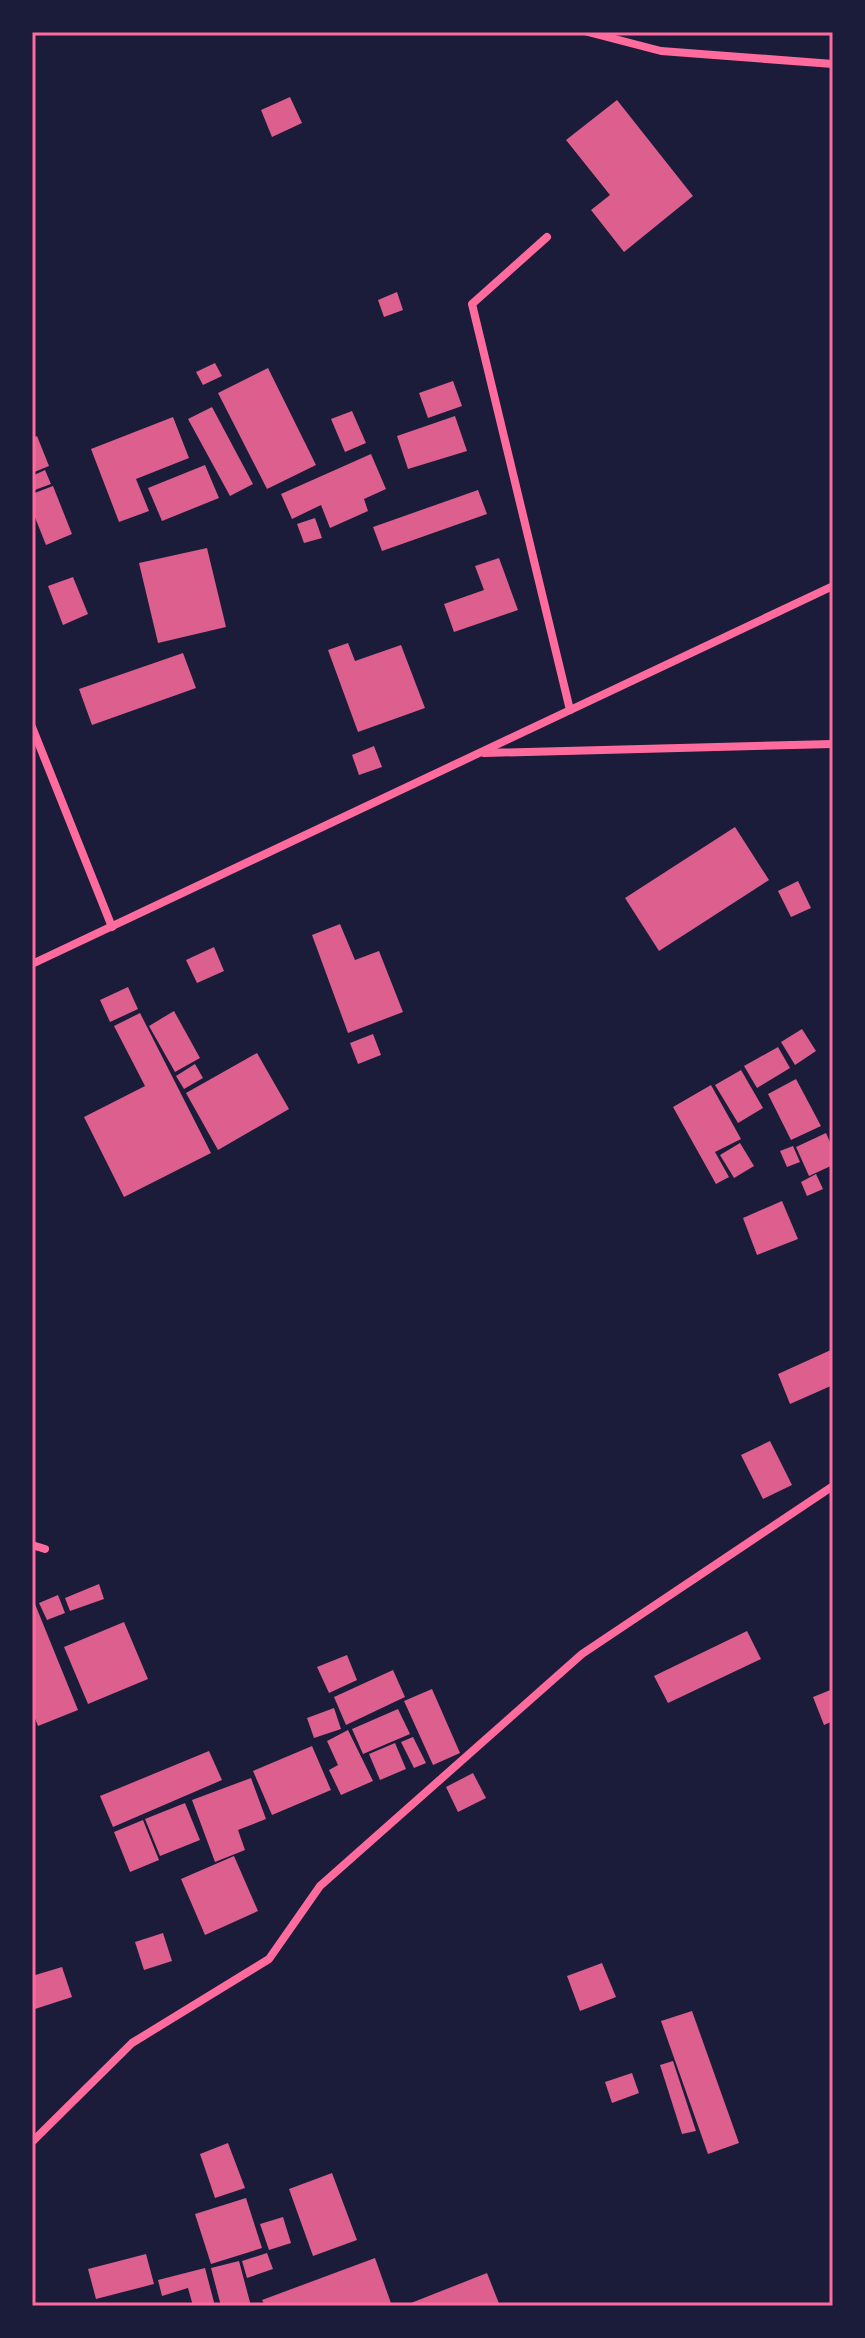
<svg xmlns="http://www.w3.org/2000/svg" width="865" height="2338" viewBox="0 0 865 2338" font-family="Commissioner,sans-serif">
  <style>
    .building { fill: #dd5f8e }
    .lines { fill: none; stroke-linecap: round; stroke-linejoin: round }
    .minor { stroke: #ff6b9d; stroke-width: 8 }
    .neatline { fill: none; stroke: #ff6b9d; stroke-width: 3 }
  </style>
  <rect width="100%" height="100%" fill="#1b1b3a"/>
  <!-- building -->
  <g class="building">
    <path d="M290 97 302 123 272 137 261 110Z"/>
    <path d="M617 100 693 196 624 252 591 210 610 195 566 140Z"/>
    <path d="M397 292 403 310 384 317 378 300Z"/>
    <path d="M215 363 222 376 203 385 196 372Z"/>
    <path d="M268 368 316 465 267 489 218 393Z"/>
    <path d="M453 381 462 406 428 418 419 393Z"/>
    <path d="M212 407 253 484 230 496 188 419Z"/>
    <path d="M352 411 366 443 345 452 331 419Z"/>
    <path d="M455 416 467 451 408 469 397 436Z"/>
    <path d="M173 417 189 458 136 479 149 511 119 522 91 449Z"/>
    <path d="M37 436 49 466 32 473V438Z"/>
    <path d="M371 454 386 489 364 499 368 511 330 528 321 505 292 519 281 494Z"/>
    <path d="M205 465 219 498 162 521 148 488Z"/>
    <path d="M45 470 51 484 32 491V476Z"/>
    <path d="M53 486 72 534 46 545 32 510V494Z"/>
    <path d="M478 490 487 514 382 551 373 527Z"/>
    <path d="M315 518 322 538 304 543 297 524Z"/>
    <path d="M207 548 226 627 158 643 139 563Z"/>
    <path d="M499 558 518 610 454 632 444 604 484 590 475 566Z"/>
    <path d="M73 577 88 614 63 625 48 586Z"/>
    <path d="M348 643 355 661 401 645 425 708 358 732 328 650Z"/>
    <path d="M183 653 196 688 92 725 79 689Z"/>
    <path d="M374 746 382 767 359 775 352 755Z"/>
    <path d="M735 827 769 880 659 951 625 898Z"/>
    <path d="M798 881 811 908 791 917 778 891Z"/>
    <path d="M340 924 355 960 379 951 403 1012 348 1033 312 935Z"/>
    <path d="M214 947 224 971 197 983 186 960Z"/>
    <path d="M128 987 138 1009 110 1022 100 1000Z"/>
    <path d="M174 1011 200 1058 175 1072 149 1026Z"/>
    <path d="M140 1013 211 1153 124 1197 84 1117 145 1086 114 1026Z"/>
    <path d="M802 1029 816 1051 795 1065 781 1042Z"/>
    <path d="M373 1034 381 1055 358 1064 350 1043Z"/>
    <path d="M778 1047 790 1068 757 1088 744 1066Z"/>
    <path d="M257 1053 289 1109 218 1150 186 1093Z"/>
    <path d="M195 1064 203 1078 184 1089 176 1076Z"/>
    <path d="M741 1070 763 1108 738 1123 715 1085Z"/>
    <path d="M796 1079 821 1126 791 1140 768 1094Z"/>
    <path d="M711 1085 741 1139 715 1152 729 1177 716 1184 673 1107Z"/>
    <path d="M826 1133 833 1149V1165L809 1176 796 1147Z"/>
    <path d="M740 1143 754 1166 734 1178 720 1155Z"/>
    <path d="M793 1146 800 1162 787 1167 780 1151Z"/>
    <path d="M816 1174 823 1189 807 1196 801 1182Z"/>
    <path d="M782 1201 798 1239 757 1255 743 1218Z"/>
    <path d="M833 1349V1385L790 1404 778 1374Z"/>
    <path d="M770 1441 792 1485 763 1499 741 1455Z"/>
    <path d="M99 1584 104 1599 70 1611 65 1598Z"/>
    <path d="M58 1595 65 1613 47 1620 39 1603Z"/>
    <path d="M35 1604 78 1710 38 1726 32 1711V1605Z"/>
    <path d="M124 1622 148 1679 88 1704 64 1647Z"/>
    <path d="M747 1631 761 1659 668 1703 654 1676Z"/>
    <path d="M347 1655 357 1680 329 1693 317 1667Z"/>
    <path d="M393 1670 405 1697 346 1725 334 1697Z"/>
    <path d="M432 1689 460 1753 433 1765 404 1701Z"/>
    <path d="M833 1689V1721L824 1725 813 1697Z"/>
    <path d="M334 1708 341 1729 314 1738 307 1718Z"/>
    <path d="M398 1709 410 1734 363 1754 352 1729Z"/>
    <path d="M348 1730 373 1781 341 1795 329 1770 338 1765 327 1741Z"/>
    <path d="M413 1737 426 1763 414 1768 401 1742Z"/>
    <path d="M395 1743 406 1769 380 1780 369 1754Z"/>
    <path d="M312 1746 331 1790 272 1815 253 1771Z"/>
    <path d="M209 1751 222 1780 113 1827 100 1796Z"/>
    <path d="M473 1773 486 1798 458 1812 446 1787Z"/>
    <path d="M251 1778 266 1819 238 1830 245 1850 215 1862 192 1800Z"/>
    <path d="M185 1803 200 1840 160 1856 145 1819Z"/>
    <path d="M143 1820 159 1860 130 1872 114 1832Z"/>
    <path d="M234 1856 258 1911 205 1935 181 1879Z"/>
    <path d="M163 1933 172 1961 144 1970 135 1942Z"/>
    <path d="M602 1963 616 1997 580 2011 567 1976Z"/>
    <path d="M62 1967 72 1997 32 2010V1976Z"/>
    <path d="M692 2011 739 2143 708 2154 661 2021Z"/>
    <path d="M673 2061 696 2131 682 2134 660 2065Z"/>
    <path d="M632 2073 639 2093 612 2103 605 2082Z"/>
    <path d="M228 2143 245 2188 215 2198 200 2154Z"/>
    <path d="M332 2173 357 2240 313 2256 289 2189Z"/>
    <path d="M246 2198 262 2248 211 2264 195 2214Z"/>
    <path d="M283 2217 291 2243 269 2250 260 2224Z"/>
    <path d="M267 2253 273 2269 247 2278 242 2261Z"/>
    <path d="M146 2254 154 2284 96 2299 88 2269Z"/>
    <path d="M375 2258 392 2306H265L262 2300Z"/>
    <path d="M239 2261 251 2306H221L211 2268Z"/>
    <path d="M205 2268 215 2306H193L188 2288 162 2296 158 2280Z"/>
    <path d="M487 2273 500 2306H412L411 2303Z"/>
  </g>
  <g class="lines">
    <!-- minor -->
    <g class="minor">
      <path d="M588 32 661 51 833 64"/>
      <path d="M547 237 472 304 570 710"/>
      <path d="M32 727 112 927"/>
      <path d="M484 753 833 744"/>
      <path d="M32 964 833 586"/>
      <path d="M32 1545 45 1549"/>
      <path d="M32 2142 132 2043 269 1959 320 1886 582 1654 833 1486"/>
    </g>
  </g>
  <!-- border -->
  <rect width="865" height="2338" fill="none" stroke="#1b1b3a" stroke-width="68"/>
  <rect x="34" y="34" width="797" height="2270" class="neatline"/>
</svg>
